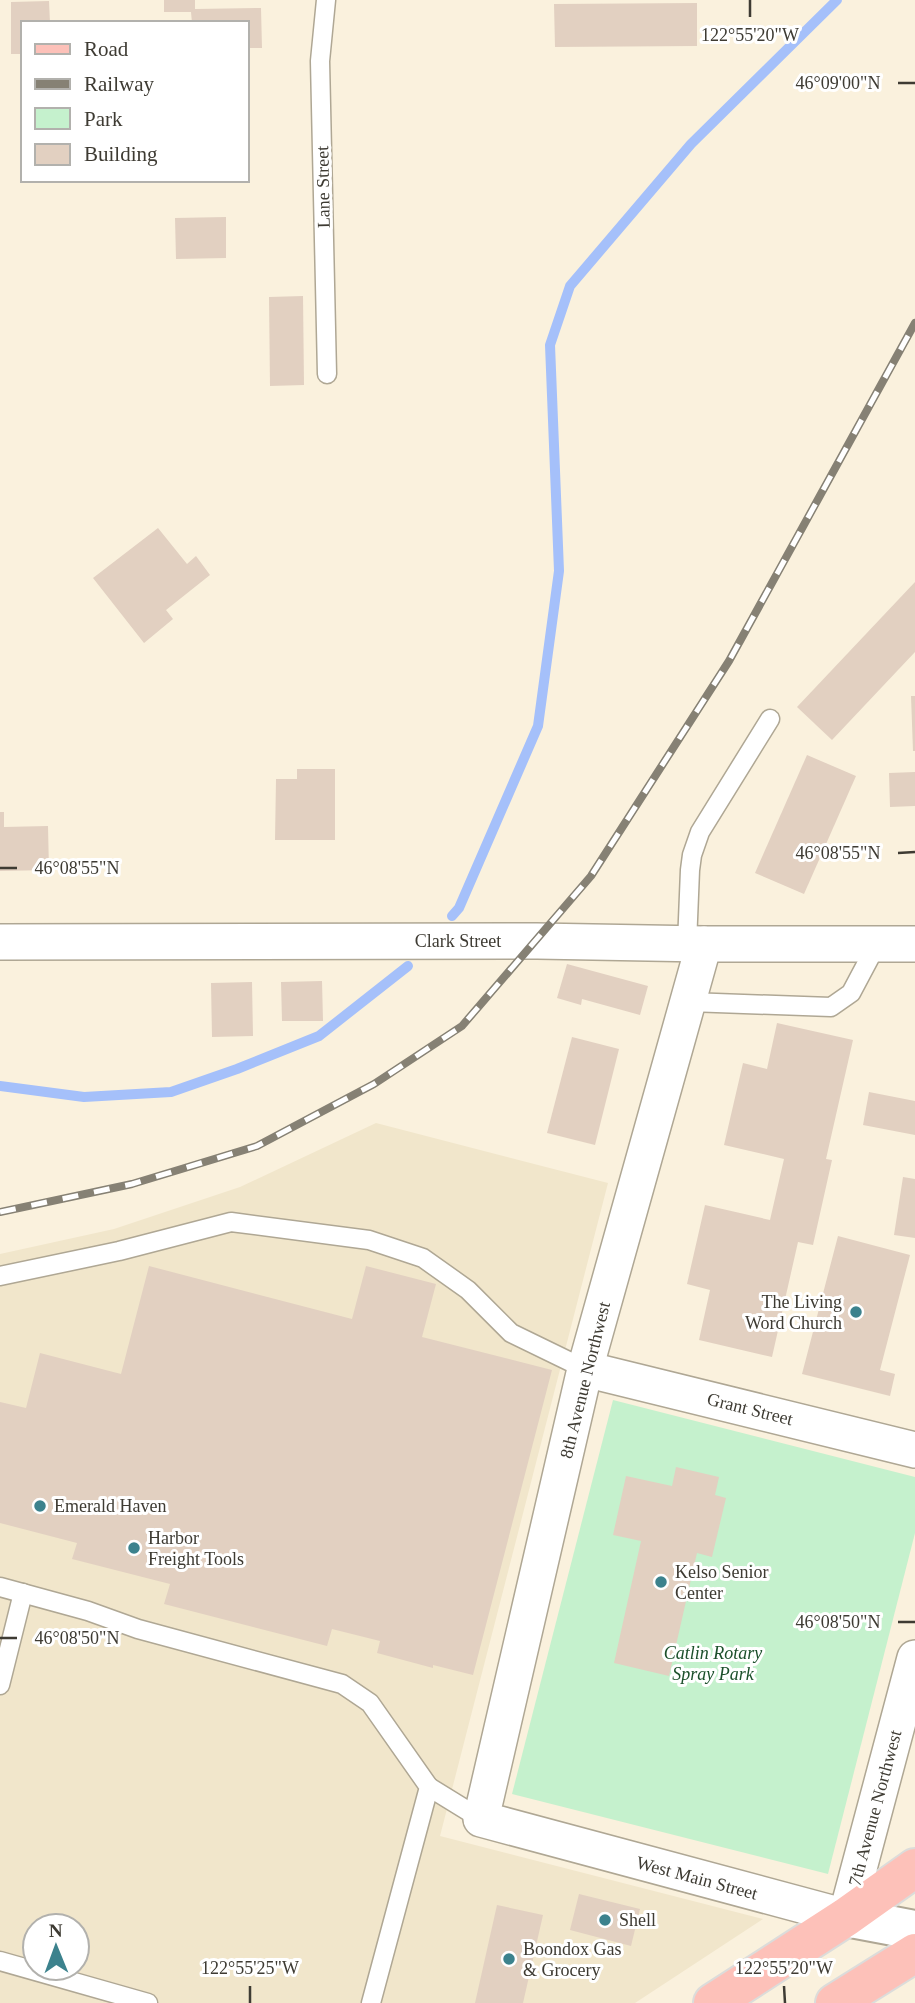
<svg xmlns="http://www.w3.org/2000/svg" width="915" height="2003" viewBox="0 0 915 2003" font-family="Georgia,serif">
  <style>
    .built { fill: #f1e6cb; fill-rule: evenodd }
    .green { fill: #c5f1cd }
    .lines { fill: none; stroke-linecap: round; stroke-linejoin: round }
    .stream { stroke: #a5c0fa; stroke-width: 10 }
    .building { fill: #e2d0c1 }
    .service-casing { stroke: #afa794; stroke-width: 21 }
    .minor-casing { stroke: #afa794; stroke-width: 38 }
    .tertiary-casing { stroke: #afa794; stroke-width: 42 }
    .primary-casing { stroke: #dcdcda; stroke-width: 42 }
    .service { stroke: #fff; stroke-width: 18 }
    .minor { stroke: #fff; stroke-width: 35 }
    .tertiary { stroke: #fff; stroke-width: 38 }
    .primary { stroke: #fdc1b9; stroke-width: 38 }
    .rail-casing { stroke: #868174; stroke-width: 8 }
    .rail { stroke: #fff; stroke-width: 5; stroke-dasharray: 16; stroke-linecap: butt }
    .ticks { fill: none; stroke: #3e3b33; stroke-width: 2.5 }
    .poi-dot { fill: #3c828d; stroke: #fff; stroke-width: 2.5 }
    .labels { text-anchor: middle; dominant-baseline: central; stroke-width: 6; stroke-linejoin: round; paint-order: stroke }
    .street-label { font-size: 18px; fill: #3e3b33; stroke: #fff }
    .poi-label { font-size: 18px; fill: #3e3b33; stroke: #fff; text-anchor: start }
    .park-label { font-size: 18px; font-style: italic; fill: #1c502b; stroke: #fff }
    .ticks-label { font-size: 18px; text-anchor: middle; fill: #3e3b33; stroke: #fff; stroke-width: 6; stroke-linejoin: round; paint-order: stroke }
  </style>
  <rect width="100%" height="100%" fill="#faf1dd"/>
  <!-- built -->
  <path class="built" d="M376 1123 608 1183 440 1836 763 1919 635 2003H0V1254L114 1229 240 1187ZM35 1926H77V1968H35Z"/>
  <!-- green -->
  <path class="green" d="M613 1400 915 1477V1533L828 1874 512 1794Z"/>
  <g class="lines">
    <!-- stream -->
    <g class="stream">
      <path d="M452 916 459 908 538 726 559 571 550 345 570 286 691 144 837 0"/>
      <path d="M0 1086 84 1097 171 1092 237 1069 319 1036 408 966"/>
    </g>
  </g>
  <!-- building -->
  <g class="building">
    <path d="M164 0H195V9L261 8 262 48H247V23H192L191 12H164Z"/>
    <path d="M49 1 50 23H23V54H11V2Z"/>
    <path d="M697 3V46L555 47 554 4Z"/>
    <path d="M226 217V258L176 259 175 218Z"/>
    <path d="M303 296 304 385 270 386 269 297Z"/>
    <path d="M158 528 187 564 196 556 210 575 166 610 173 619 144 643 93 578Z"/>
    <path d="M915 582V652L832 740 797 707Z"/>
    <path d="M911 696H915V751H913Z"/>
    <path d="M807 755 856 776 804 894 755 873Z"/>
    <path d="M297 769H335V840H275L276 779H297Z"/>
    <path d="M915 772V806L890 807 889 773Z"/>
    <path d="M0 812H4V827L48 826 49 870 0 871Z"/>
    <path d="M567 964 648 986 640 1015 582 999 581 1005 557 998Z"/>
    <path d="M322 981 323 1021H282L281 982Z"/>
    <path d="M252 982 253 1036 212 1037 211 983Z"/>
    <path d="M777 1023 853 1040 826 1159 832 1160 813 1245 798 1242 772 1357 699 1340 710 1290 687 1284 705 1205 770 1220 784 1159 724 1145 743 1063 767 1069Z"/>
    <path d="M572 1037 619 1049 595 1145 547 1133Z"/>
    <path d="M869 1092 915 1101V1135L863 1125Z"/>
    <path d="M903 1177 915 1179V1238L894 1235Z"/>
    <path d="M838 1236 910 1255 880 1370 895 1374 890 1396 802 1374Z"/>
    <path d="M149 1266 352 1319 366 1266 436 1284 422 1337 552 1370 473 1675 433 1665V1668L377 1653 380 1641 332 1629 327 1646 164 1604 170 1584 72 1559 77 1543 0 1523V1402L26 1408 40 1353 121 1374Z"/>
    <path d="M676 1467 719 1477 715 1495 726 1498 712 1557 697 1553 669 1676 614 1663 641 1541 613 1535 626 1476 672 1486Z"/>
    <path d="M579 1894 640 1909 631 1946 570 1930Z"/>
    <path d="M497 1905 543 1915 523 2003H475Z"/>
  </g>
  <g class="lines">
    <defs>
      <g id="service">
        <path d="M326 0 320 61 327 374"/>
        <path d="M687 944 690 870 692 855 700 832 770 719"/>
        <path d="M689 1002 831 1007 851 993 877 944"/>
        <path d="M0 1276 119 1251 231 1222 369 1240 423 1258 468 1290 511 1333 585 1369"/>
        <path d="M0 1587 88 1611 138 1629 342 1684 370 1703 429 1787 371 2003"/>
        <path d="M0 1685 23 1593"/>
        <path d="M429 1787 481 1819"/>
        <path d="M0 1961 148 2003"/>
      </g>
      <g id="minor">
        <path d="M0 942 537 941 704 944H915"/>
        <path d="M704 944 585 1369 481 1819 846 1917 915 1658"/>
        <path d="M585 1369 915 1450"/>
      </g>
      <path id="tertiary" d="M846 1917 915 1930"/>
      <g id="primary">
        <path d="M713 2003 846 1917 915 1868"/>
        <path d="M835 2003 915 1953"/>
      </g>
    </defs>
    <!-- service casing -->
    <use href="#service" class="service-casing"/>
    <!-- minor casing -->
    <use href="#minor" class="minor-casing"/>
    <!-- tertiary casing -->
    <use href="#tertiary" class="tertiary-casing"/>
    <!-- primary casing -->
    <use href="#primary" class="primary-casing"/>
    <!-- service -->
    <use href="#service" class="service"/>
    <!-- minor -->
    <use href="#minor" class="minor"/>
    <!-- tertiary -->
    <use href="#tertiary" class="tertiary"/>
    <!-- primary -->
    <use href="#primary" class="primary"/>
    <defs>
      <path id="rail" d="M0 1212 132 1184 257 1146 374 1084 462 1026 591 876 729 661 915 323"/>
    </defs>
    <!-- rail casing -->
    <use href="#rail" class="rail-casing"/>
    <!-- rail -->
    <use href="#rail" class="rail"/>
  </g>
  <!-- ticks -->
  <path class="ticks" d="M750 0V17M898 83H915M898 853 915 852M0 868H17M898 1622H915M0 1638H17M250 1986V2003M784 1986 785 2003"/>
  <!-- markers -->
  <g class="poi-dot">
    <circle cx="856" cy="1312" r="7"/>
    <circle cx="40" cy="1506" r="7"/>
    <circle cx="134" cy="1548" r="7"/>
    <circle cx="661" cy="1582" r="7"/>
    <circle cx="605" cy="1920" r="7"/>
    <circle cx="509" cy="1959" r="7"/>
  </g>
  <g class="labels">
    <!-- street labels -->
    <g class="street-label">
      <text transform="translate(323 187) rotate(-91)">Lane Street</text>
      <text x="458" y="941">Clark Street</text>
      <text transform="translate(585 1380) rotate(-76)">8th Avenue Northwest</text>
      <text transform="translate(750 1409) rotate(14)">Grant Street</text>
      <text transform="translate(875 1808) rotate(-75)">7th Avenue Northwest</text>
      <text transform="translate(697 1878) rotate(15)">West Main Street</text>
    </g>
    <!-- poi labels -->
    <g class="poi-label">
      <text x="842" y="1302" text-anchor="end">The Living<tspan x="842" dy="21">Word Church</tspan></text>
      <text x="54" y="1506">Emerald Haven</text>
      <text x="148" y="1538">Harbor<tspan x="148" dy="21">Freight Tools</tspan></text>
      <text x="675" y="1572">Kelso Senior<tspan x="675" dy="21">Center</tspan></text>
      <text x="619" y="1920">Shell</text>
      <text x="523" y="1949">Boondox Gas<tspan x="523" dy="21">&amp; Grocery</tspan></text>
    </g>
    <!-- park labels -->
    <g class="park-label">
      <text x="713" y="1653">Catlin Rotary<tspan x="713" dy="21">Spray Park</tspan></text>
    </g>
  </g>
  <g class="ticks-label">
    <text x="750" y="41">122°55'20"W</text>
    <text x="838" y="89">46°09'00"N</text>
    <text x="838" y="859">46°08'55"N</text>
    <text x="77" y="874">46°08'55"N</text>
    <text x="838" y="1628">46°08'50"N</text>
    <text x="77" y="1644">46°08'50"N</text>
    <text x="250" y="1974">122°55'25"W</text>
    <text x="784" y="1974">122°55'20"W</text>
  </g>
  <!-- legend -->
  <rect x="21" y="21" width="228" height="161" fill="#ffffff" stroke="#b2b1ad" stroke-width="2"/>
  <rect x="35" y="44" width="35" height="10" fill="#fdc1b9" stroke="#b2b1ad" stroke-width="2"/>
  <text x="84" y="56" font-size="21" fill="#3e3b33">Road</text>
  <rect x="35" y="79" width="35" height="10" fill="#868174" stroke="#b2b1ad" stroke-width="2"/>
  <text x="84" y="91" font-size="21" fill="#3e3b33">Railway</text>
  <rect x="35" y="108" width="35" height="21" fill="#c5f1cd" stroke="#b2b1ad" stroke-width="2"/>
  <text x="84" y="126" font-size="21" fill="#3e3b33">Park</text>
  <rect x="35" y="144" width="35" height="21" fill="#e2d0c1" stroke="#b2b1ad" stroke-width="2"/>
  <text x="84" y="161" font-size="21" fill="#3e3b33">Building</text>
  <!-- north arrow -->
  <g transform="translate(56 1947) rotate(359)"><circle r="33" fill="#ffffff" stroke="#b2b1ad" stroke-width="2"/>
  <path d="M0-5L12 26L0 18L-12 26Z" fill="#3c828d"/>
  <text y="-10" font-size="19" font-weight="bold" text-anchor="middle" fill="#3e3b33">N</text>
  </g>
</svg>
